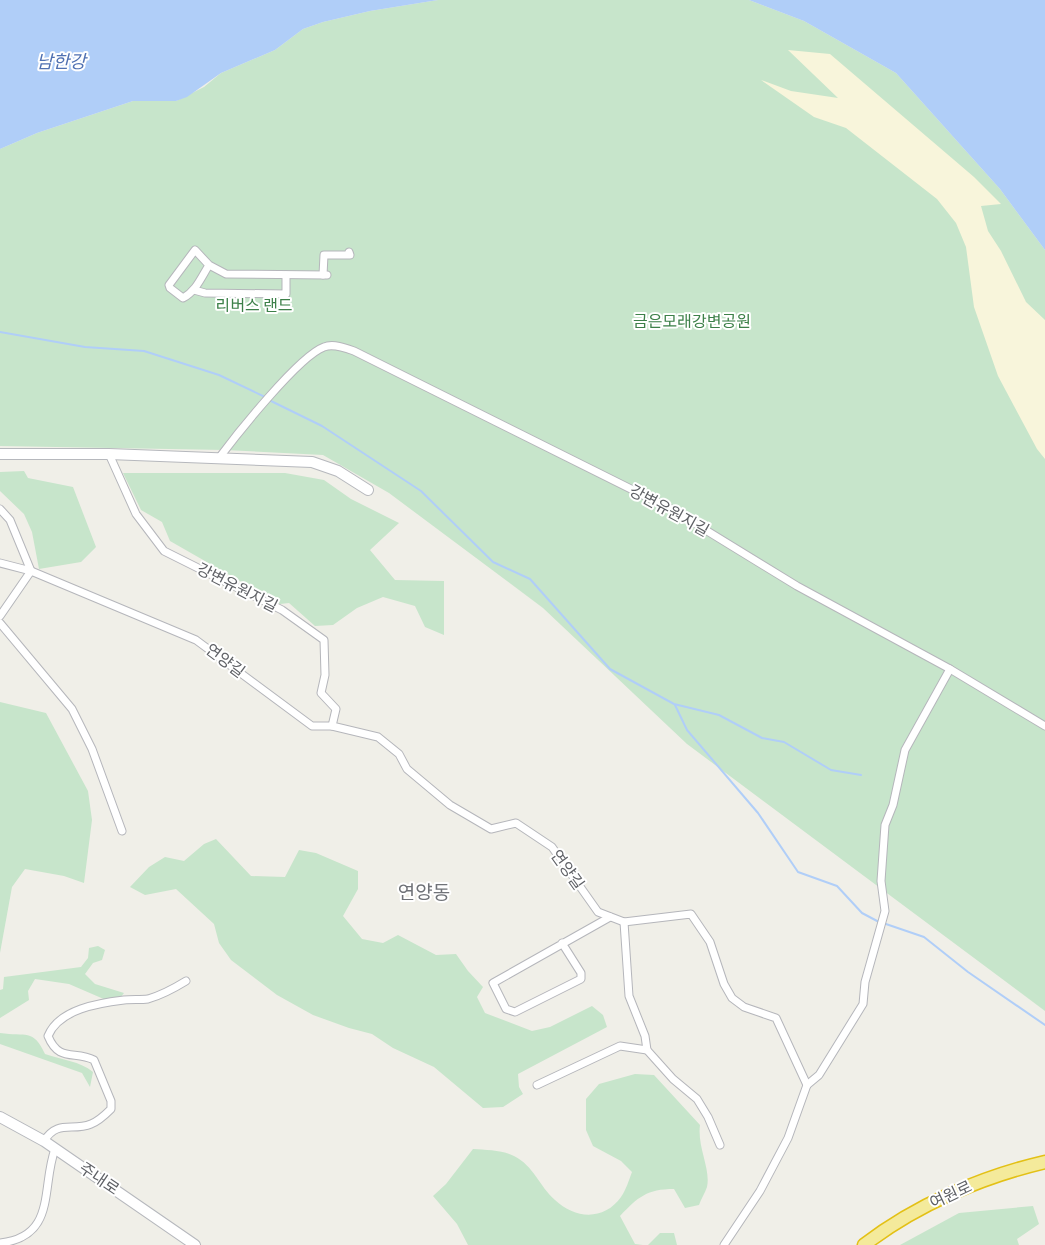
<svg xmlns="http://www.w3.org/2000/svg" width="1045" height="1245" viewBox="0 0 1045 1245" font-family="'Source Sans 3','Noto Sans KR',sans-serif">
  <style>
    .green { fill: #c7e5cb }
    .sand { fill: #f8f5db }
    .water { fill: #b0cef8 }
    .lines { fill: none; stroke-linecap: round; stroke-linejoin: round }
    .stream { stroke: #b0cef8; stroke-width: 2 }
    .street-casing { stroke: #b5b6bb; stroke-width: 9 }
    .secondary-casing { stroke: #b6b8bd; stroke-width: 12 }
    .highway-casing { stroke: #e3c015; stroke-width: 15 }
    .street { stroke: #fff; stroke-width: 7 }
    .secondary { stroke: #fff; stroke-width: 10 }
    .highway { stroke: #f4ea9b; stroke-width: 12 }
    .labels { text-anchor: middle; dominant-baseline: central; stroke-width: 4; stroke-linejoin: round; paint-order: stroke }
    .park-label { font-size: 16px; fill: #3d8049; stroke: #fff }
    .street-label { font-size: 16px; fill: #5f6166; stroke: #fff }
    .water-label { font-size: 18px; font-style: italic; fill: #5071b2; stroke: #fff }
    .quarter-label { font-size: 19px; fill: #707378; stroke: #fff }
  </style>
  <rect width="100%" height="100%" fill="#f0efe8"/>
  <!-- green -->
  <g class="green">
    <path d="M438 0H749L804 21 896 73 1000 189 1045 250V1011L687 744 543 608 389 493 323 455 225 450 0 446V149L37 133 133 101H176L204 87 221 73 275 50 303 29 323 22 370 11Z"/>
    <path d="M24 471 28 478 73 487 96 547 81 562 39 569 32 532 24 514 0 491V472Z"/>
    <path d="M123 473H285L324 480 351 499 399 523 370 550 395 580 444 581V635L425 627 415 606 383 597 357 608 333 625 315 626 289 603 280 604 170 541 162 522 141 510Z"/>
    <path d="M0 702 46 713 88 791 92 820 84 883 64 876 25 869 12 887 0 953Z"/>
    <path d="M216 839 251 876 285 877 299 850 316 853 358 871V889L343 916 362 939 383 943 398 935 436 955 456 954 468 971 483 987 477 997 485 1013 532 1031 550 1027 592 1006 603 1015 607 1027 518 1074 519 1087 523 1094 503 1107 483 1108 434 1067 393 1048 372 1034 349 1028 313 1015 277 995 231 960 219 943 214 924 176 889 145 895 130 887 149 867 165 857 184 861 204 844Z"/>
    <path d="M98 946 105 950 102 960 93 963 85 974 95 984 124 993 120 998 106 1000 69 984 35 979 28 991 29 1000 0 1018V990L3 989 4 977 81 967 88 958 89 948Z"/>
    <path d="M0 1033C26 1037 33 1028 45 1054 62 1060 80 1061 93 1072L90 1087 82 1073 0 1044Z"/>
    <path d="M635 1074 654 1075 700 1125C697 1147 711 1169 707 1187 705 1193 701 1199 699 1205L685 1208 674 1189C647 1189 638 1197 620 1216L635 1244 643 1245H468L457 1224 433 1196 446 1184 473 1149C486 1150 503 1150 514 1156 534 1166 539 1186 555 1200 575 1219 604 1221 621 1197 626 1190 629 1180 632 1172L621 1161 593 1146 586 1130V1099L599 1084Z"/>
    <path d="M1033 1206 1039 1224 1017 1239 1019 1245H900L959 1213Z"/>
    <path d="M660 1233H674L677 1245H648Z"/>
  </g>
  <!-- sand -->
  <path class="sand" d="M788 50 830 54 974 177 1001 204 981 206 988 231 1001 251 1026 302 1045 320V459L1037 449 998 376 974 307 966 247 956 223 937 199 846 128 814 117 761 80 791 91 838 98Z"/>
  <!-- water -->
  <g class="water">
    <path d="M0 0H438L370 11 323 22 303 29 275 50 221 73 187 97 176 101H133L37 133 0 149Z"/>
    <path d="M749 0H1045V250L1000 189 896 73 804 21Z"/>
  </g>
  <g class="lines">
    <!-- stream -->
    <g class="stream">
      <path d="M0 332 85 347 144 351 219 375 265 397"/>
      <path d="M269 400 322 426 421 491 493 562 530 579 610 669 674 704 719 715 762 738 784 742 831 770 861 775"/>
      <path d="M675 705 687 730 758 813 798 872 837 886 862 913 879 922"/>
      <path d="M883 923 924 937 968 972 1045 1025"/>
    </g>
    <defs>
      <g id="street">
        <path d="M209 265C201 278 196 291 183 298L170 288 169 285 195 250 209 265 226 274 327 275"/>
        <path d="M323 275 324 255H350L349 252"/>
        <path d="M194 290 205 293 286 294V275"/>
        <path d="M109 454 136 514 164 551 282 610 324 640 325 675 321 693 336 709 332 726"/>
        <path d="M219 458C237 434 299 356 324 347 333 343 346 348 354 351L673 510 797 586 950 669 1045 726"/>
        <path d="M0 509 10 520 31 571 0 616"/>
        <path d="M0 563 31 571 196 640 312 726H332L378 737 399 754 407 769 450 805 491 829 516 823 552 847 598 912 624 922 691 914 710 942 724 984 732 998 744 1007 776 1018 807 1085 788 1138 760 1191 724 1245"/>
        <path d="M0 623 72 709 92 749 122 831"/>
        <path d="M624 922 629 996 645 1036 647 1050 673 1079 697 1099 708 1117 720 1145"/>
        <path d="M562 943 581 973V979L515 1012 506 1009 493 983 610 917"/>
        <path d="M537 1085 620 1046 647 1050"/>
        <path d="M807 1085 819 1075 863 1004 865 982 885 911 881 881 885 825 893 805 905 750 950 669"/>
        <path d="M44 1141C58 1119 72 1132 91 1124 99 1121 105 1115 111 1109V1101L94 1060C75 1050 59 1063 48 1036 59 1009 99 1003 124 1000 132 999 140 1000 148 999 162 995 173 989 186 981"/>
        <path d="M0 1243C57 1237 41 1187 55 1149"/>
      </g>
      <g id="secondary">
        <path d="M0 454H109L312 462 338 471 368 490"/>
        <path d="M0 1117 44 1141 195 1245"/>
      </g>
      <path id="highway" d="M864 1245C916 1205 981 1177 1045 1162"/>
    </defs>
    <!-- street casing -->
    <use href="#street" class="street-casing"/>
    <!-- secondary casing -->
    <use href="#secondary" class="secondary-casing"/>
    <!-- highway casing -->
    <use href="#highway" class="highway-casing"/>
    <!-- street -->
    <use href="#street" class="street"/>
    <!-- secondary -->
    <use href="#secondary" class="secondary"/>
    <!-- highway -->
    <use href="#highway" class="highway"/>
  </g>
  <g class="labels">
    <!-- park labels -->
    <g class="park-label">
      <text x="254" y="306">리버스 랜드</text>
      <text x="692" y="322">금은모래강변공원</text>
    </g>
    <!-- street labels -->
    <g class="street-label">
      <text transform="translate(669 511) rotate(29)">강변유원지길</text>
      <text transform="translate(237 588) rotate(27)">강변유원지길</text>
      <text transform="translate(225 661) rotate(37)">연양길</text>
      <text transform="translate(567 870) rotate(54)">연양길</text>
      <text transform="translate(99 1179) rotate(34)">주내로</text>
      <text transform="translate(951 1195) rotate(-25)">여원로</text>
    </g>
    <!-- water labels -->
    <g class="water-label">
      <text x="61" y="62">남한강</text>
    </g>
    <!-- quarter labels -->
    <g class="quarter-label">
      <text x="424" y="893">연양동</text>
    </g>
  </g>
</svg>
